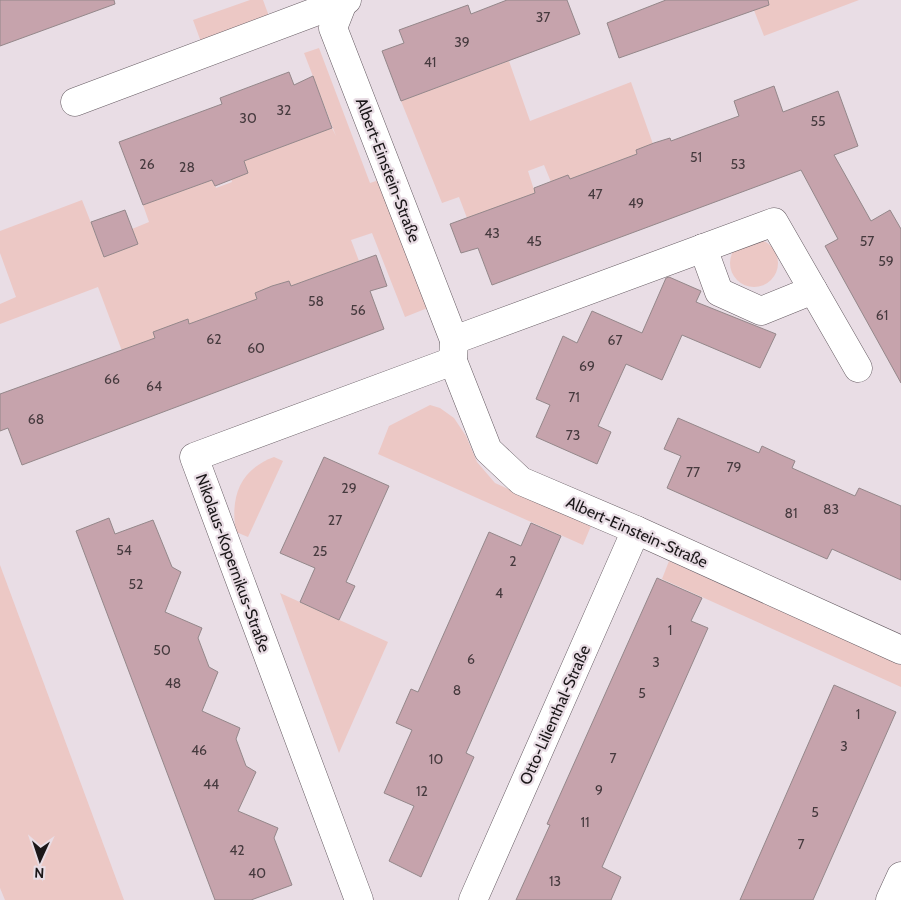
<svg xmlns="http://www.w3.org/2000/svg" width="901" height="900" viewBox="0 0 901 900" font-family="Cabin,sans-serif">
  <style>
    .green { fill: #ecc8c5 }
    .building { fill: #c6a3ac; stroke: #94878a }
    .lines { fill: none; stroke-linecap: round; stroke-linejoin: round }
    .minor-casing { stroke: #655b62; stroke-width: 29 }
    .minor { stroke: #fff; stroke-width: 28 }
    .labels { text-anchor: middle; dominant-baseline: central; stroke-width: 4.5; stroke-linejoin: round; paint-order: stroke }
    .number-label { font-size: 14px; fill: #463a3e }
    .street-label { font-size: 16px; fill: #1b1719; stroke: #e9dde5 }
  </style>
  <rect width="100%" height="100%" fill="#e9dde5"/>
  <!-- green -->
  <g class="green">
    <path d="M250 0H263L270 19 201 42 193 20Z"/>
    <path d="M750 0H859L764 36Z"/>
    <path d="M319 48 370 183 382 179 430 307 405 317 372 233 351 240 359 261 291 286 289 281 272 286 257 299 189 324 188 320 153 332 155 338 122 351 98 287 0 324V304L16 297 0 253V231L82 200 104 256 138 244 132 229 149 222 143 205 212 180 216 188 232 182 231 179 248 173 244 161 332 128 336 136 304 53Z"/>
    <path d="M509 61 530 121 631 82 653 144 636 150 637 154 570 179 551 182 544 165 528 171 535 193 467 218 459 197 442 203 401 101Z"/>
    <circle cx="754" cy="263" r="24"/>
    <path d="M430 405 440 408 454 418 466 436 477 462 495 483 591 526 583 545 378 454 389 426Z"/>
    <path d="M274 457 283 461 248 537 236 532C230 498 239 470 274 457Z"/>
    <path d="M669 561 901 665V687L662 579Z"/>
    <path d="M0 565 124 900H5L0 888Z"/>
    <path d="M280 593 388 642 339 753Z"/>
  </g>
  <!-- building -->
  <g class="building">
    <path d="M0 0H114L115 4 0 46Z"/>
    <path d="M507 0H567L580 34 401 101 382 51 404 43 399 30 468 5 471 14Z"/>
    <path d="M666 0H768L769 5 619 58 607 23Z"/>
    <path d="M289 72 294 85 313 76 332 128 244 161 248 173 215 186 212 180 143 205 119 142 222 104 220 98Z"/>
    <path d="M774 86 783 112 838 91 858 146 834 155 871 221 890 210 901 229V383L825 246 838 239 801 170 492 285 478 248 461 253 450 224 535 193 534 188 568 175 570 179 637 154 636 150 654 143 670 138 671 141 739 116 734 101Z"/>
    <path d="M125 210 138 244 104 257 91 222Z"/>
    <path d="M376 255 387 286 370 291 384 329 22 465 8 428 0 431V394L155 338 153 332 188 319 189 324 257 299 255 293 272 286 289 281 291 286Z"/>
    <path d="M669 277 701 291 696 302 776 334 760 368 682 335 662 380 626 364 598 426 611 432 597 464 536 437 550 405 536 399 563 336 577 343 592 311 642 333 666 278Z"/>
    <path d="M678 418 759 453 762 446 779 454 795 461 792 468 855 496 859 488 901 506V580L832 549 827 559 667 488 681 456 664 449Z"/>
    <path d="M324 457 389 486 346 582 355 586 339 620 300 602 315 568 280 553Z"/>
    <path d="M109 518 115 534 153 520 172 567 181 572 165 612 202 628 198 638 209 667 218 672 202 711 240 728 236 739 246 766 256 772 238 811 278 828 274 838 292 885 251 900H215L76 531Z"/>
    <path d="M531 523 561 536 466 753 474 757 421 877 389 861 414 806 384 793 412 730 396 723 411 689 418 692 489 532 521 546Z"/>
    <path d="M657 578 702 598 691 621 708 628 602 867 621 877 611 900H516L550 825 547 824Z"/>
    <path d="M834 685 896 712 813 900H740Z"/>
  </g>
  <g class="lines">
    <defs>
      <g id="minor">
        <path d="M344 0 333 28 454 340 453 361 488 450 521 481 636 530 901 650"/>
        <path d="M75 102 347 0"/>
        <path d="M703 248 719 292 761 311 813 290"/>
        <path d="M454 340 774 222 858 368"/>
        <path d="M359 900 194 457 453 361"/>
        <path d="M473 900 636 530"/>
        <path d="M890 900 901 876"/>
      </g>
    </defs>
    <!-- minor casing -->
    <use href="#minor" class="minor-casing"/>
    <!-- minor -->
    <use href="#minor" class="minor"/>
  </g>
  <g class="labels">
    <!-- number labels -->
    <g class="number-label">
      <text x="543" y="17">37</text>
      <text x="462" y="42">39</text>
      <text x="430" y="62">41</text>
      <text x="284" y="110">32</text>
      <text x="248" y="118">30</text>
      <text x="818" y="121">55</text>
      <text x="696" y="157">51</text>
      <text x="147" y="164">26</text>
      <text x="738" y="164">53</text>
      <text x="187" y="167">28</text>
      <text x="595" y="194">47</text>
      <text x="636" y="203">49</text>
      <text x="492" y="233">43</text>
      <text x="534" y="241">45</text>
      <text x="867" y="241">57</text>
      <text x="886" y="261">59</text>
      <text x="316" y="301">58</text>
      <text x="358" y="310">56</text>
      <text x="882" y="315">61</text>
      <text x="214" y="339">62</text>
      <text x="615" y="340">67</text>
      <text x="256" y="348">60</text>
      <text x="587" y="366">69</text>
      <text x="112" y="379">66</text>
      <text x="154" y="386">64</text>
      <text x="574" y="397">71</text>
      <text x="36" y="419">68</text>
      <text x="573" y="435">73</text>
      <text x="734" y="467">79</text>
      <text x="693" y="472">77</text>
      <text x="349" y="488">29</text>
      <text x="831" y="509">83</text>
      <text x="791" y="513">81</text>
      <text x="335" y="520">27</text>
      <text x="124" y="550">54</text>
      <text x="320" y="551">25</text>
      <text x="513" y="561">2</text>
      <text x="136" y="584">52</text>
      <text x="499" y="593">4</text>
      <text x="670" y="630">1</text>
      <text x="162" y="650">50</text>
      <text x="471" y="659">6</text>
      <text x="656" y="662">3</text>
      <text x="173" y="683">48</text>
      <text x="457" y="690">8</text>
      <text x="642" y="693">5</text>
      <text x="858" y="714">1</text>
      <text x="844" y="746">3</text>
      <text x="199" y="750">46</text>
      <text x="613" y="758">7</text>
      <text x="436" y="759">10</text>
      <text x="211" y="784">44</text>
      <text x="599" y="790">9</text>
      <text x="422" y="791">12</text>
      <text x="815" y="812">5</text>
      <text x="585" y="822">11</text>
      <text x="801" y="844">7</text>
      <text x="237" y="850">42</text>
      <text x="257" y="873">40</text>
      <text x="555" y="881">13</text>
    </g>
    <!-- street labels -->
    <g class="street-label">
      <text transform="translate(388 170) rotate(69)">Albert-Einstein-Straße</text>
      <text transform="translate(637 532) rotate(24)">Albert-Einstein-Straße</text>
      <text transform="translate(233 563) rotate(70)">Nikolaus-Kopernikus-Straße</text>
      <text transform="translate(555 715) rotate(-66)">Otto-Lilienthal-Straße</text>
    </g>
  </g>
  <!-- north arrow -->
  <g transform="translate(40 860) rotate(183)" stroke="#e9dde5" stroke-width="4" paint-order="stroke">
  <path d="M0-4L9 19L0 12L-9 19Z" fill="#1b1719"/>
  <text y="-8" font-size="14" font-weight="bold" text-anchor="middle" fill="#1b1719">N</text>
  </g>
</svg>
